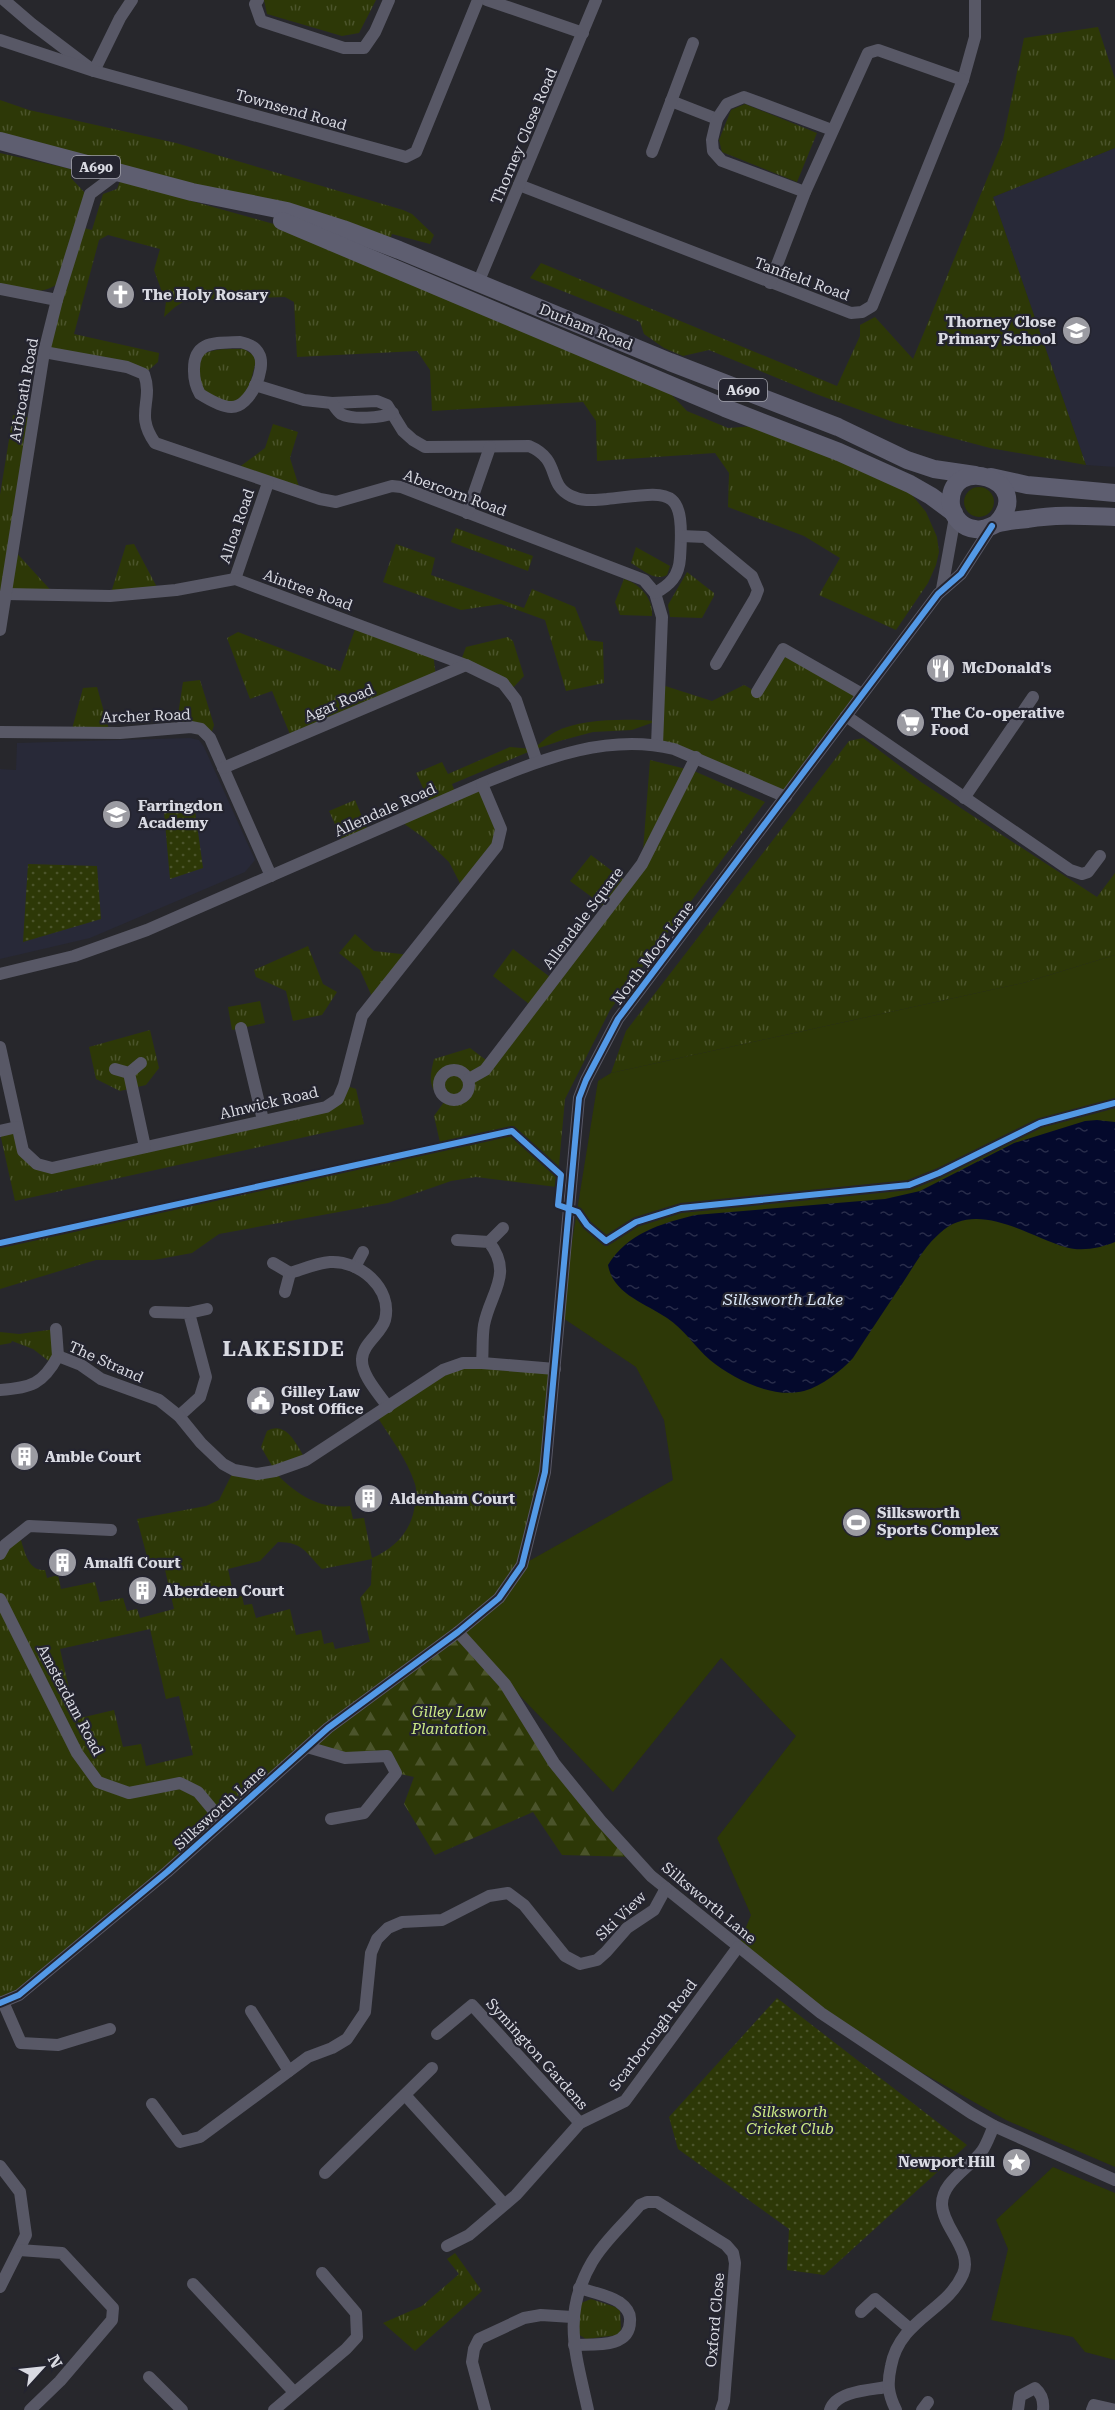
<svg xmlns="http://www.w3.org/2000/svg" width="1115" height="2410" viewBox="0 0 1115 2410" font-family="'Roboto Serif',serif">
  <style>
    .built { fill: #282938 }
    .grass { fill: url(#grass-tufts); fill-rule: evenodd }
    .forest { fill: url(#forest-firs) }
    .park { fill: url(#park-dots) }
    .garden { fill: #2d3807 }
    .water { fill: url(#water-ripples) }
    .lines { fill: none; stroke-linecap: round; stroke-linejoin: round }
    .minor { stroke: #585866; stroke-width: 12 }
    .highway { stroke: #5e5e70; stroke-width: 18 }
    .cycleway-casing { stroke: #24242f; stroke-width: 10 }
    .cycleway { stroke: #5399e6; stroke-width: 6 }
    .labels { text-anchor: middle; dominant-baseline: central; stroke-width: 4.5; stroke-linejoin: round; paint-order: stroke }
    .shield { fill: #24242f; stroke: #a3a3ac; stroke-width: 1.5 }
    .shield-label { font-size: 14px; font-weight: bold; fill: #d9dae2 }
    .street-label { font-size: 15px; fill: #d9dae2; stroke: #24242f }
    .poi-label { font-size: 15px; font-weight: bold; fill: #d9dae2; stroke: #24242f; text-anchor: start }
    .park-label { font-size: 15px; font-style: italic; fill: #ccea85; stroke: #24242f }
    .water-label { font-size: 16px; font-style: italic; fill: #d9e5f6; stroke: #24242f }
    .district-label { font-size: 21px; font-weight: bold; letter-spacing: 1.5px; fill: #d9dae2; stroke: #24242f }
  </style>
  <defs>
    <pattern id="grass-tufts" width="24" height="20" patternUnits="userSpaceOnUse" patternTransform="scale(1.5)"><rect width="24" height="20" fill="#2d3807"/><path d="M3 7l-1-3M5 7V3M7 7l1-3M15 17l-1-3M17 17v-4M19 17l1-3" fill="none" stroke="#4b542b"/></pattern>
    <pattern id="forest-firs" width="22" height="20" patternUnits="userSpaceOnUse" patternTransform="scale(1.5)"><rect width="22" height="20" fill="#2d3807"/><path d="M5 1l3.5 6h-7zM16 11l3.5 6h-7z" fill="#4b542b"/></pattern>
    <pattern id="park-dots" width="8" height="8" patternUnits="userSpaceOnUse" patternTransform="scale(1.5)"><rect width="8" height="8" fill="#2d3807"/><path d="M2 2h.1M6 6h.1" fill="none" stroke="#4b542b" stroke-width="1.8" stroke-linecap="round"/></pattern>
    <pattern id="water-ripples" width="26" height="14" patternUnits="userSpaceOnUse" patternTransform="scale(1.5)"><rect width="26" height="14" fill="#04092c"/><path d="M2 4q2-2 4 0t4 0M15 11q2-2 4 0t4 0" fill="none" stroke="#282c4a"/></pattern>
  </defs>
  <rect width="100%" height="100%" fill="#27272c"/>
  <!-- built -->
  <g class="built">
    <path d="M1115 148V467L1086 465 993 197Z"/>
    <path d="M190 738 199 740 204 747 255 860 245 872 90 938 0 959V769L16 770 17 743Z"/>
  </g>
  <!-- grass -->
  <g class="grass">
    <path d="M264 0H376L359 33 342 36 267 14Z"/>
    <path d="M1098 27 1115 79V148L993 197 1086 465 990 448 896 423 816 394 709 350 683 356 664 348 644 334 640 322 530 278 541 263 837 386 860 336V325L875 317 913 359 1003 140 1024 38Z"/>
    <path d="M0 100 29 110 176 143 403 210 412 214 434 235 430 244 392 234 390 239 0 133Z"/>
    <path d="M745 104 817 133 797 182 722 152 719 140 731 110Z"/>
    <path d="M0 153 71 169V178L85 193 57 284C42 296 19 290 0 289Z"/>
    <path d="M120 181 281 226 666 389 687 411 728 428 755 426 890 481 912 495 926 512 937 537 939 552 936 565 928 583 896 630 819 595 840 558 804 536 728 507 729 473 715 453 597 461 596 421 583 402 432 411 430 370 417 351 297 357 294 302 285 297 186 300 175 307 164 317 167 294 162 292 154 270 160 249 108 235 99 240 74 334 159 353 158 362 144 374 44 352 80 227 92 230 103 194 117 189Z"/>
    <path d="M244 349 253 355 256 361 247 395 230 403C222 400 210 398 204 392 197 384 196 358 206 353 216 348 233 349 244 349Z"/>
    <path d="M13 415 34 418 13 549 56 596 6 594 0 630V495Z"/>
    <path d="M273 424 298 432 290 458 301 493 234 471 265 448Z"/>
    <path d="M456 528 533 556 528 571 451 542Z"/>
    <path d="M134 544 159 591 110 596 126 545Z"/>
    <path d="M396 544 435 558 431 575 524 608 532 589 575 607 588 640 603 642 604 683 566 691 545 620 501 604 461 610 383 582Z"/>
    <path d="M636 547 670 566 667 575C654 582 642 569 631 563Z"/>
    <path d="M687 572 714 593V596L702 618 670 617 668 605Z"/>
    <path d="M624 579C640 584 653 598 652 616L620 615 615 602Z"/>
    <path d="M357 624 433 652 436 678 292 739 272 691 250 699 227 638 238 632 340 671Z"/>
    <path d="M508 637 513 641 524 676 511 690 460 663 466 647Z"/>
    <path d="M783 649 862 694 786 797 657 745V721L632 730 593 732 563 740 533 750 452 784 456 795 482 784 501 829 463 889 449 862 424 838 399 820 431 805 416 773 442 762 448 774 510 747 533 749C540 744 547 736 555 732 582 718 628 719 657 721L659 684 712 701 744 685 757 692Z"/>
    <path d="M200 680 214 725 210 738 176 728 183 682Z"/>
    <path d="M97 687 110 733H71L83 688Z"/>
    <path d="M863 738 921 782 1097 897 1115 873V955L1023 983 611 1073 626 1031 849 741Z"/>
    <path d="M650 760 694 771 765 802 610 1010 565 1099 557 1187 476 1177 451 1181 388 1203 219 1234 192 1253 154 1260H96L0 1289V1243L441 1147 434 1116 444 1102C428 1088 429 1079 434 1059L470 1048 490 1063 533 1007 493 976 513 949 554 980 608 909 570 881 591 855 628 883 642 864Z"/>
    <path d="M355 800 369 833 344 844 329 811Z"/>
    <path d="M355 934 374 951 410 955 374 1001 360 970 339 953Z"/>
    <path d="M308 946 323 984 337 992 322 1015 293 1021 286 991 256 977 254 970Z"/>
    <path d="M260 1001 265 1023 232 1030 228 1007Z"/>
    <path d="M150 1030 159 1068 146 1085 120 1091 96 1079 89 1047Z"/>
    <path d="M344 1085 356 1089 364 1124 15 1201 0 1133 17 1127 23 1151 52 1168 326 1107Z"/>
    <path d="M56 1329 54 1365 33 1349 12 1341 11 1343 0 1345V1332L19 1334Z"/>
    <path d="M463 1363 555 1369 545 1472 522 1565 499 1598 0 2003V1554L19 1534C24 1548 27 1572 45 1570L47 1578 58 1575 61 1589 95 1582 100 1602 123 1598 127 1611 137 1609 140 1618 174 1609 163 1561 149 1564 137 1519 206 1506 219 1500 234 1470 275 1471 261 1447 267 1431C287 1420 297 1446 306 1460L275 1472C295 1494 320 1510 350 1506L353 1519 364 1518 372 1558C396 1548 413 1529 415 1503 416 1497 417 1490 415 1484 407 1459 390 1437 376 1415ZM278 1542C303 1542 306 1553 322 1569L372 1559 371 1585 360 1598 370 1642 335 1649 333 1642 324 1644 321 1630 296 1635 290 1609 256 1618 252 1604 244 1605 242 1596 234 1597 228 1569 260 1561ZM150 1629 166 1699 179 1696 193 1755 146 1766 141 1744 123 1747 114 1710 76 1719 60 1649Z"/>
    <path d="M455 2253 482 2291 415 2351 383 2323 422 2306 459 2274 447 2259Z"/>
    <path d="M591 2299 615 2307 620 2311 621 2329 618 2335 586 2339 578 2334 581 2303Z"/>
  </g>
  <!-- forest -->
  <path class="forest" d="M458 1632 505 1684 554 1763 634 1857 562 1855 533 1812 435 1855 404 1804 414 1777 396 1773 387 1756 345 1758 307 1747Z"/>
  <!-- park -->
  <g class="park">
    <path d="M195 810 203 868 170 879 164 812Z"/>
    <path d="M28 864 97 866 101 919 23 942Z"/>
    <path d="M777 1998 967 2145 824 2275 787 2270 789 2229 678 2149 669 2117Z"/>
  </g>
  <!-- garden -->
  <g class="garden">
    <circle cx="979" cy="502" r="15"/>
    <path d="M1115 955V2167L1006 2120 846 2030 738 1947 751 1915 717 1838 796 1736 721 1658 613 1792 458 1632 522 1565 673 1480 664 1420 636 1367 560 1316 598 1081 611 1073 1023 983Z"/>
    <path d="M1053 2167 1115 2193V2360L1085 2352 1073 2337 991 2320 1008 2249 996 2220Z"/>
  </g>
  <!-- water -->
  <path class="water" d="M1097 1120 1115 1122V1242C1101 1248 1081 1252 1065 1247 1028 1236 976 1199 940 1233 925 1246 915 1264 904 1281 887 1306 870 1332 853 1358 841 1371 822 1386 804 1391 773 1399 733 1379 710 1360 695 1347 684 1329 667 1318 645 1303 613 1294 608 1265 628 1233 660 1224 695 1215L885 1199 920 1191 1014 1143 1085 1121Z"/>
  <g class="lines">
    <!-- minor -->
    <g class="minor">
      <path d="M4 0 32 24 94 71 120 18 132 0"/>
      <path d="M258 0 255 4 261 21 344 48H364L375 32 389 0"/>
      <path d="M487 0 583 33"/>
      <path d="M0 40 94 71 406 157 416 152 478 0"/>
      <path d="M671 101 717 119"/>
      <path d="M652 152 693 43"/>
      <path d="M519 185 851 313 862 312 872 306 963 80 975 37V0"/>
      <path d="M805 192 722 161 713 151 712 140 717 119 727 104 744 97 832 130"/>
      <path d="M478 283 596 0"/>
      <path d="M770 283 805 192 868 53 878 50 963 80"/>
      <path d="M0 289 57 300"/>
      <path d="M240 342C248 344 255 346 259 354 267 368 250 408 231 407 222 407 208 399 200 394 196 387 194 379 194 371 193 340 216 343 240 342Z"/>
      <path d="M44 352 127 367 144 374C154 402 134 413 155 443L320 499 336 502 392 486 401 487 644 580 655 593 662 617 657 745"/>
      <path d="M255 385 304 400 332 403 377 401 387 405 403 431 413 440 425 447 529 446C562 460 546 484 571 496 583 502 594 500 607 499 671 492 685 484 680 558 679 576 670 585 655 593"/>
      <path d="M332 403C335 407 337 411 341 414 353 420 381 418 393 413"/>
      <path d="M467 513 490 447"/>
      <path d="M681 536 705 537 752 576 758 590 755 598 716 664"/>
      <path d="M235 579 268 483"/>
      <path d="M942 589 955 517"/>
      <path d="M6 594 110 596 176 590 235 579 466 665 503 683 516 700 537 762"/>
      <path d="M0 630 44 352 57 300 90 194 118 173"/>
      <path d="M757 692 783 649 862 694"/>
      <path d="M846 716 1070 870 1082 874 1088 872 1100 856"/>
      <path d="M0 732 120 733 191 727 201 729 210 738 271 876"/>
      <path d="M223 768 466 665"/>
      <path d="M964 798 1033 697"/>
      <path d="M0 974 74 956 147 930 486 782C546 758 609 733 674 749L786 797"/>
      <path d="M241 1028 263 1120"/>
      <path d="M0 1047 23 1151 37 1164 52 1168 326 1107 338 1099 344 1085 362 1016 497 846 501 829 482 784"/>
      <path d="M115 1069 129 1073 141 1063"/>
      <circle cx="454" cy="1085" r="15"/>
      <path d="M129 1073 145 1147"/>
      <path d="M469 1079 485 1070 642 864 696 757"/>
      <path d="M0 1131 17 1127"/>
      <path d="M457 1240 489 1242C514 1274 490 1293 484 1325 482 1337 483 1351 482 1363"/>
      <path d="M489 1242 503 1228"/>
      <path d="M273 1263 290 1273 285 1292"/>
      <path d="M355 1267 363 1252"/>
      <path d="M290 1273C303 1269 317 1263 330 1262 359 1260 393 1288 385 1320 381 1334 363 1343 362 1359 361 1375 379 1394 388 1407"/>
      <path d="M155 1312 189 1313 206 1377 200 1397 179 1416"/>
      <path d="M189 1313 207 1309"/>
      <path d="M56 1329 58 1356"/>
      <path d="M0 1390C31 1388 43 1384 58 1356L81 1365 101 1379 159 1400 179 1416 201 1443 223 1464 234 1470 257 1474 275 1471 306 1460 443 1370 463 1363H482L555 1369"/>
      <path d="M0 1554 5 1545 29 1526 111 1530"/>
      <path d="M0 1599 77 1753 98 1782 129 1793 180 1783 198 1792 223 1822"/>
      <path d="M458 1632 505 1684 554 1763 601 1821 651 1876 821 2013 971 2113 994 2126 1115 2180"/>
      <path d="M307 1747 345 1758 387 1756 396 1773 364 1813 331 1819"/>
      <path d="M3 2002 21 2043 58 2045 110 2029"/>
      <path d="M0 2003 19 1995 167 1872 328 1728 458 1632 499 1598 522 1565 545 1472 579 1098 586 1080 618 1019 938 594 961 574 992 526"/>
      <path d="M251 2011 289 2071"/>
      <path d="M437 2034 472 2005 580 2123"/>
      <path d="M405 2095 504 2204"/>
      <path d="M152 2104 180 2142 200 2137 308 2057 332 2048 347 2039 365 2012 371 1953 377 1939 388 1928 402 1922 442 1920 489 1896 508 1893 524 1905 565 1956 580 1964 597 1960 606 1952 627 1928 654 1910 666 1888"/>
      <path d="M0 2166 20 2192 26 2235 0 2287"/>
      <path d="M325 2173 432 2068"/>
      <path d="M447 2246 469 2235 516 2195 580 2123 625 2101 738 1947"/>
      <path d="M19 2250 62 2253 113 2308 112 2320 60 2381 30 2410"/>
      <path d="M193 2284 294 2392"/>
      <path d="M861 2312 875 2299 909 2328"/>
      <path d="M574 2345C593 2344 630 2349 630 2321 631 2313 626 2307 619 2302 608 2295 592 2292 579 2288"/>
      <path d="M149 2377 182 2410"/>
      <path d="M274 2410 346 2349 357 2337 356 2313 322 2273"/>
      <path d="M485 2410 472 2362 474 2349 479 2339 524 2318 541 2315 572 2317"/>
      <path d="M588 2410C576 2354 561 2315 592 2262 604 2241 625 2223 640 2205L647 2202H657L726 2245 733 2253 735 2263 724 2401 721 2410"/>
      <path d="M830 2410C836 2391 870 2390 887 2387"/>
      <path d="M896 2410C888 2394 887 2384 891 2366 900 2319 947 2311 963 2274 973 2251 943 2228 942 2205 941 2182 970 2168 982 2151 987 2144 990 2134 994 2126"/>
      <path d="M922 2410 928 2402"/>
      <path d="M1018 2410 1020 2396 1035 2388C1042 2394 1044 2401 1043 2410"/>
      <path d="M1092 2410 1094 2405 1115 2410"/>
    </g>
    <!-- highway -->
    <g class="highway">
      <path d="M0 141 192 192 287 211 343 229 399 250 670 362 838 427 907 460 934 469 975 475"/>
      <path d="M282 221 725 408 839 452 910 484 931 496 954 513"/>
      <path d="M991 477 1027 485 1115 493"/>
      <path d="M996 524C1039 479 946 452 951 505 953 517 962 528 975 529 984 531 989 527 996 524 1006 521 1018 520 1028 519 1057 514 1086 516 1115 517"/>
    </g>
    <defs>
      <g id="cycleway">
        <path d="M0 1243 512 1131 561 1175 558 1205 578 1212 587 1225 606 1241 636 1222 681 1208 909 1185 939 1173 1040 1123 1115 1103"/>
        <path d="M0 2003 19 1995 167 1872 328 1728 458 1632 499 1598 522 1565 545 1472 579 1098 586 1080 618 1019 938 594 961 574 992 526"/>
      </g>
    </defs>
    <!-- cycleway casing -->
    <use href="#cycleway" class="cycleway-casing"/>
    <!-- cycleway -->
    <use href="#cycleway" class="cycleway"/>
  </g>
  <!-- icons -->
  <defs>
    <symbol id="church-disc" viewBox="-11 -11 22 22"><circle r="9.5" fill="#9b9ba2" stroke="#24242f"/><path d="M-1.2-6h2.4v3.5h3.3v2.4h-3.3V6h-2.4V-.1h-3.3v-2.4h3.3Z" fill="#fff"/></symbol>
    <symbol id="school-disc" viewBox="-11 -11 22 22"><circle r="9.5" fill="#9b9ba2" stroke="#24242f"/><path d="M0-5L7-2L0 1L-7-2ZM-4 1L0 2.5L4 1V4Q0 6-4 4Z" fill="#fff"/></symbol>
    <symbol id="restaurant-disc" viewBox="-11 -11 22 22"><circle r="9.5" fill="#9b9ba2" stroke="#24242f"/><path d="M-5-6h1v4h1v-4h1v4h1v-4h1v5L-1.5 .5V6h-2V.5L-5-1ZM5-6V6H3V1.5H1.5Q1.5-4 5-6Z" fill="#fff"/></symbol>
    <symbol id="supermarket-disc" viewBox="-11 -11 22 22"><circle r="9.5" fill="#9b9ba2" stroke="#24242f"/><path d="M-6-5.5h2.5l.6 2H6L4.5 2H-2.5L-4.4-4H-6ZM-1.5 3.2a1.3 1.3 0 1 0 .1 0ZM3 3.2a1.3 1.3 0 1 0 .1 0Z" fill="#fff"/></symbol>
    <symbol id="civic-disc" viewBox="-11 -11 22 22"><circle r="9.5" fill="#9b9ba2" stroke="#24242f"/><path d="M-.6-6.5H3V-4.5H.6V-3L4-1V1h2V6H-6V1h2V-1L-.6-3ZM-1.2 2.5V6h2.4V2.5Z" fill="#fff"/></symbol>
    <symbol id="building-disc" viewBox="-11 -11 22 22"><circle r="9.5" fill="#9b9ba2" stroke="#24242f"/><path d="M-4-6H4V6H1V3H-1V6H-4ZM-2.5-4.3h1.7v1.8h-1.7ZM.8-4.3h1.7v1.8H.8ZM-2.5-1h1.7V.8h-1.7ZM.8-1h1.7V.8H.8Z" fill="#fff"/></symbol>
    <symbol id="stadium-disc" viewBox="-11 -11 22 22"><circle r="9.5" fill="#9b9ba2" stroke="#24242f"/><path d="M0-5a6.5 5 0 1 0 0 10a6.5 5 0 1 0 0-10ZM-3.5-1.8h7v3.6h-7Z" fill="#fff"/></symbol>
    <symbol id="sight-disc" viewBox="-11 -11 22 22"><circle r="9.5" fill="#9b9ba2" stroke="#24242f"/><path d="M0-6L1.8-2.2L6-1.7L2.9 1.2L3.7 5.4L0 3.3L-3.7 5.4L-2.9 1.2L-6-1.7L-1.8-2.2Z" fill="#fff"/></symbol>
  </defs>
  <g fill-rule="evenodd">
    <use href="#church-disc" x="104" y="278" width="33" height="33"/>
    <use href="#school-disc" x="1060" y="314" width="33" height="33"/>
    <use href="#restaurant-disc" x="924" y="652" width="33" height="33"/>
    <use href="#supermarket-disc" x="894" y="706" width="33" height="33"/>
    <use href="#school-disc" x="100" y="798" width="33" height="33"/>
    <use href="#civic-disc" x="244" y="1384" width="33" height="33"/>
    <use href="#building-disc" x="8" y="1440" width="33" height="33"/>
    <use href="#building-disc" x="352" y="1482" width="33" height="33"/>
    <use href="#stadium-disc" x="840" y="1506" width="33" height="33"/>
    <use href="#building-disc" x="46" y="1546" width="33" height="33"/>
    <use href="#building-disc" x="126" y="1574" width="33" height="33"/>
    <use href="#sight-disc" x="1000" y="2146" width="33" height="33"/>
  </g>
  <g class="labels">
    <!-- shield labels -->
    <g class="shield">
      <rect x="72" y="156" width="48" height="22" rx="4.5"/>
      <rect x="719" y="379" width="48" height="22" rx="4.5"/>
    </g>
    <g class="shield-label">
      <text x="96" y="167">A690</text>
      <text x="743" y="390">A690</text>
    </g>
    <!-- street labels -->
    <g class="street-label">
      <text transform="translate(291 110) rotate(16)">Townsend Road</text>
      <text transform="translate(524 136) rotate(-67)">Thorney Close Road</text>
      <text transform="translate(802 279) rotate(20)">Tanfield Road</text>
      <text transform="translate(586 327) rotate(22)">Durham Road</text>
      <text transform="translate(24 390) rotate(-80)">Arbroath Road</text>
      <text transform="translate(455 493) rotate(20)">Abercorn Road</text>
      <text transform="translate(237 526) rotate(-71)">Alloa Road</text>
      <text transform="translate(308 590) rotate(20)">Aintree Road</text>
      <text transform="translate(339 703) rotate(-23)">Agar Road</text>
      <text transform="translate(146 716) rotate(-2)">Archer Road</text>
      <text transform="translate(385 810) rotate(-24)">Allendale Road</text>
      <text transform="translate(583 918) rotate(-53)">Allendale Square</text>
      <text transform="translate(653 953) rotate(-53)">North Moor Lane</text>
      <text transform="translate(269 1103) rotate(-13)">Alnwick Road</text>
      <text transform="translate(106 1362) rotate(24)">The Strand</text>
      <text transform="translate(70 1700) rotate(62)">Amsterdam Road</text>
      <text transform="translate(220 1808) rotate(-42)">Silksworth Lane</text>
      <text transform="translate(709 1903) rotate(40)">Silksworth Lane</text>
      <text transform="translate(621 1916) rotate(-44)">Ski View</text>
      <text transform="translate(653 2035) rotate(-53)">Scarborough Road</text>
      <text transform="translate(537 2054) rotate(48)">Symington Gardens</text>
      <text transform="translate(715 2320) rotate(-85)">Oxford Close</text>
    </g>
    <!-- poi labels -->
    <g class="poi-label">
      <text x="142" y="295">The Holy Rosary</text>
      <text x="1056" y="322" text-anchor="end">Thorney Close<tspan x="1056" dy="17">Primary School</tspan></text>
      <text x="962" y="668">McDonald's</text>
      <text x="931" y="713">The Co-operative<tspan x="931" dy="17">Food</tspan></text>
      <text x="138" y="806">Farringdon<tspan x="138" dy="17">Academy</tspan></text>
      <text x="281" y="1392">Gilley Law<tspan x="281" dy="17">Post Office</tspan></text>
      <text x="45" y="1457">Amble Court</text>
      <text x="390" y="1499">Aldenham Court</text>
      <text x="877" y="1513">Silksworth<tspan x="877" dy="17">Sports Complex</tspan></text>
      <text x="84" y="1563">Amalfi Court</text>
      <text x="163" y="1591">Aberdeen Court</text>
      <text x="995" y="2162" text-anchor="end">Newport Hill</text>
    </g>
    <!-- park labels -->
    <g class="park-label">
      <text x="449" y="1712">Gilley Law<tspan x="449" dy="17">Plantation</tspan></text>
      <text x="790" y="2112">Silksworth<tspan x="790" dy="17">Cricket Club</tspan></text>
    </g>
    <!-- water labels -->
    <g class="water-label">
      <text x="783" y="1299">Silksworth Lake</text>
    </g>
    <!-- district labels -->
    <g class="district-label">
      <text x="284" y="1349">LAKESIDE</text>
    </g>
  </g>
  <!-- north arrow -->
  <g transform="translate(42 2368) rotate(63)" stroke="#24242f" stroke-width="4.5" paint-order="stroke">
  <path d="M0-4.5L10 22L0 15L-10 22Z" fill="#d9dae2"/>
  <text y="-9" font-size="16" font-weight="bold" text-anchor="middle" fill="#d9dae2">N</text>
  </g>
</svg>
